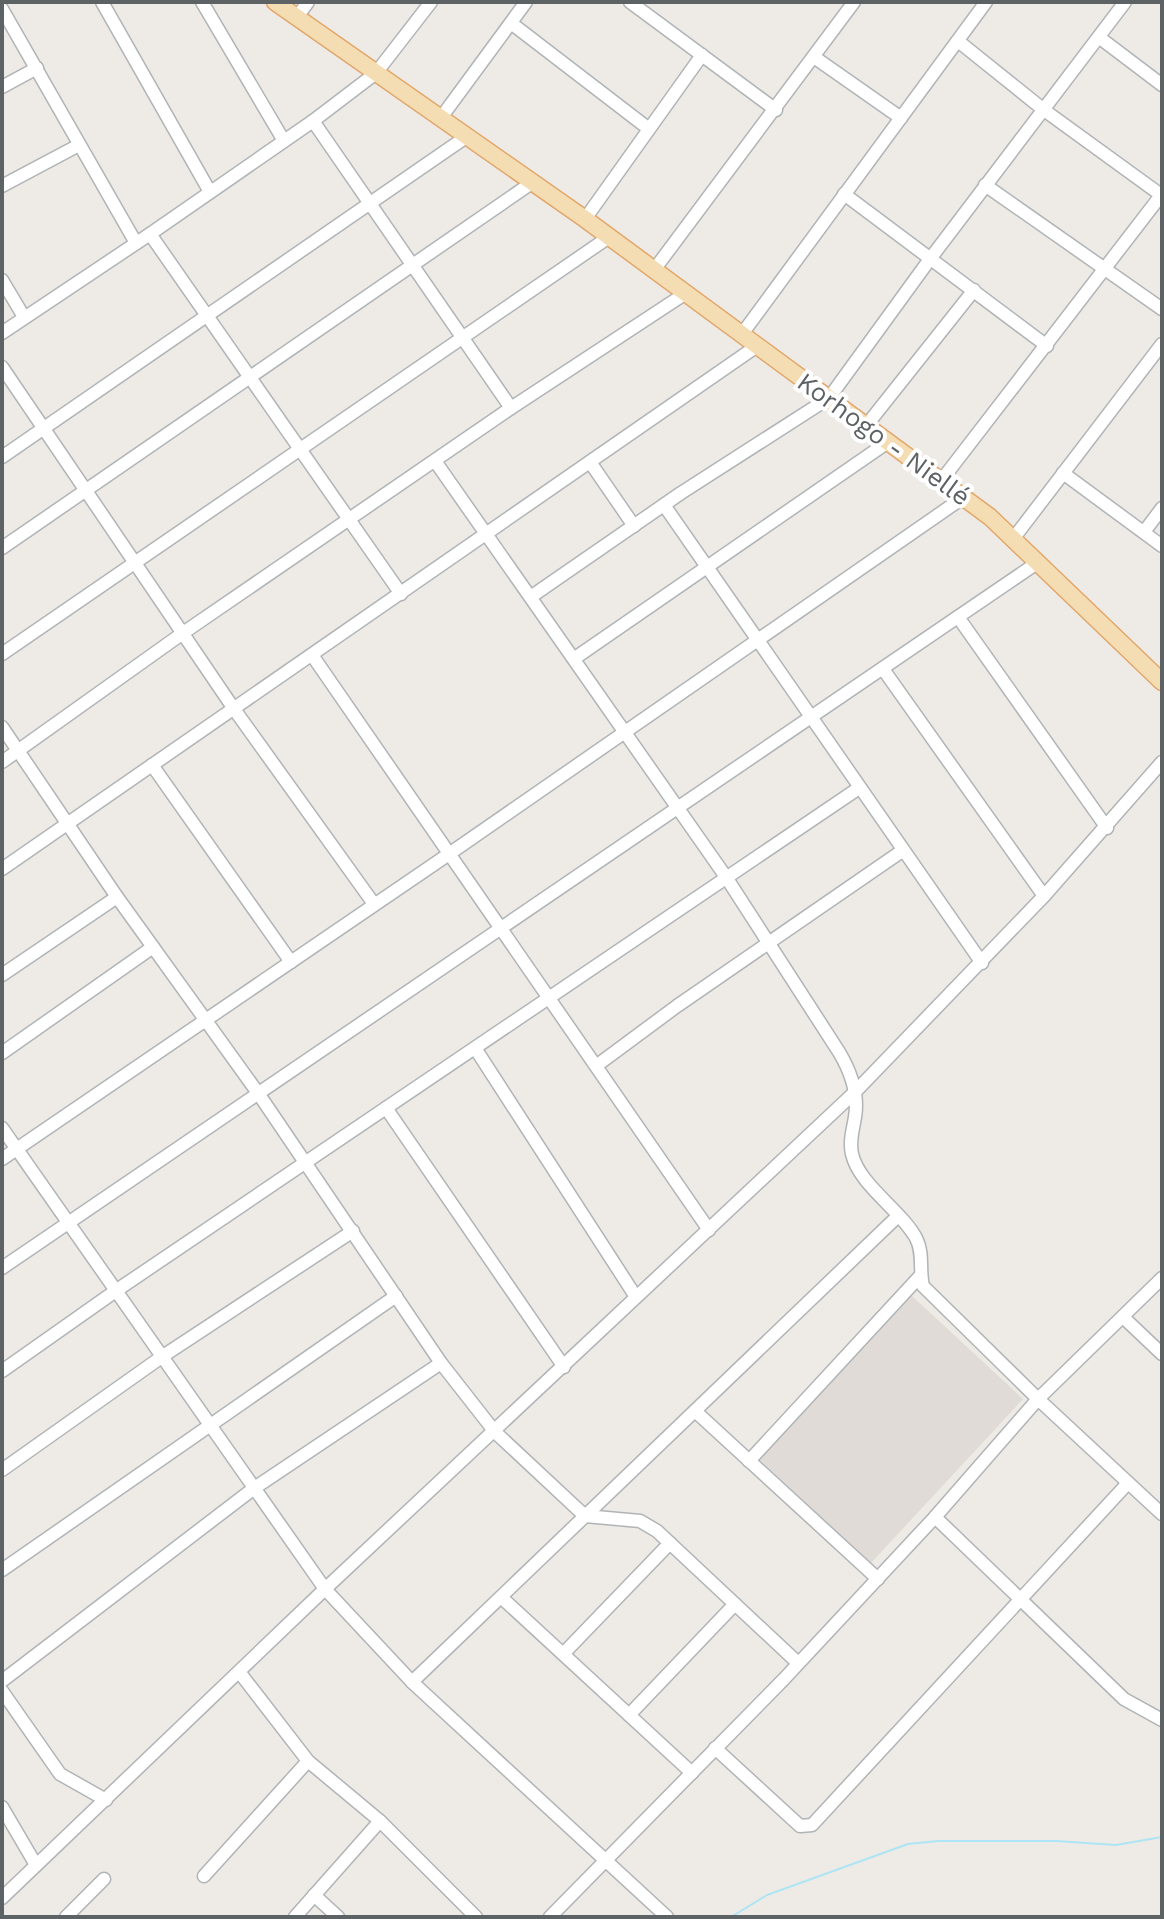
<svg xmlns="http://www.w3.org/2000/svg" width="1164" height="1919" viewBox="0 0 1164 1919" font-family="'Work Sans',sans-serif">
  <style>
    .education { fill: #e0dbd7 }
    .lines { fill: none; stroke-linecap: round; stroke-linejoin: round }
    .stream { stroke: #aee5f5; stroke-width: 2 }
    .minor-casing { stroke: #b1b4b6; stroke-width: 15 }
    .major-casing { stroke: #e1a76b; stroke-width: 19 }
    .minor { stroke: #fff; stroke-width: 12 }
    .major { stroke: #f5ddb3; stroke-width: 16 }
    .labels { text-anchor: middle; dominant-baseline: central; stroke-width: 8; stroke-linejoin: round; paint-order: stroke }
    .street-label { font-size: 26px; fill: #5d6264; stroke: #fff }
  </style>
  <rect width="100%" height="100%" fill="#eeeae5"/>
  <!-- education -->
  <path class="education" d="M911 1295 1023 1399 871 1563 759 1459Z"/>
  <g class="lines">
    <!-- stream -->
    <path class="stream" d="M731 1917 767 1895 908 1844 938 1841H1056L1116 1845 1162 1837"/>
    <defs>
      <g id="minor">
        <path d="M102 2 210 192"/>
        <path d="M202 2 284 141"/>
        <path d="M630 2 776 110"/>
        <path d="M2 9 136 243"/>
        <path d="M297 17 308 2"/>
        <path d="M511 23 649 129"/>
        <path d="M1100 38 1162 85"/>
        <path d="M958 41 1044 110 1161 195"/>
        <path d="M814 57 901 118"/>
        <path d="M2 87 37 68"/>
        <path d="M440 119 526 2"/>
        <path d="M313 121 511 408"/>
        <path d="M985 185 1162 309"/>
        <path d="M2 186 79 145"/>
        <path d="M844 194 1047 346"/>
        <path d="M585 219 702 55"/>
        <path d="M150 234 401 594"/>
        <path d="M654 270 854 2"/>
        <path d="M2 280 24 317"/>
        <path d="M2 333 150 234 313 121 376 73 431 2"/>
        <path d="M742 334 986 2"/>
        <path d="M2 367 234 709 374 904"/>
        <path d="M866 426 974 290"/>
        <path d="M2 457 466 137"/>
        <path d="M435 461 726 877 839 1052C851 1072 859 1093 855 1117 853 1130 849 1141 852 1154 859 1185 901 1210 916 1238 924 1253 919 1270 923 1286L1038 1399 1162 1514"/>
        <path d="M590 462 634 526"/>
        <path d="M1063 473 1162 546"/>
        <path d="M941 481 1162 194"/>
        <path d="M664 505 982 963"/>
        <path d="M1144 532 1162 508"/>
        <path d="M1013 539 1162 344"/>
        <path d="M2 548 533 182"/>
        <path d="M532 596 681 493 829 398 930 259 1125 2"/>
        <path d="M958 617 1107 828"/>
        <path d="M2 654 609 237"/>
        <path d="M312 655 709 1230"/>
        <path d="M575 658 888 442"/>
        <path d="M883 669 1044 896"/>
        <path d="M2 727 117 897 258 1093 441 1363 495 1432 585 1516 640 1521 657 1531 798 1663"/>
        <path d="M2 762 183 633 511 408 686 293"/>
        <path d="M152 765 291 962"/>
        <path d="M2 869 757 346"/>
        <path d="M2 975 117 897"/>
        <path d="M475 1048 636 1297"/>
        <path d="M2 1053 153 947"/>
        <path d="M596 1066 677 1006 902 851"/>
        <path d="M386 1108 564 1367"/>
        <path d="M2 1128 325 1589 412 1682 667 1917"/>
        <path d="M2 1159 449 854 964 497"/>
        <path d="M2 1268 1037 563"/>
        <path d="M1123 1317 1162 1354"/>
        <path d="M2 1371 117 1290 859 788"/>
        <path d="M695 1411 878 1579"/>
        <path d="M749 1461 921 1275"/>
        <path d="M2 1470 163 1356 353 1231"/>
        <path d="M935 1517 1124 1699 1162 1720"/>
        <path d="M2 1570 396 1296"/>
        <path d="M501 1597 692 1773"/>
        <path d="M563 1654 670 1543"/>
        <path d="M240 1673 308 1761 380 1821 476 1917"/>
        <path d="M2 1681 253 1489 441 1363"/>
        <path d="M412 1682 898 1216"/>
        <path d="M2 1691 60 1774 106 1800"/>
        <path d="M629 1715 735 1604"/>
        <path d="M715 1748 800 1826 812 1825 1128 1483"/>
        <path d="M2 1807 36 1865"/>
        <path d="M204 1876 308 1761"/>
        <path d="M314 1895 338 1917"/>
        <path d="M2 1898 325 1589 855 1092 1044 896 1162 762"/>
        <path d="M66 1917 104 1879"/>
        <path d="M295 1917 380 1821"/>
        <path d="M550 1917 784 1679 935 1517 1038 1399 1162 1278"/>
      </g>
      <path id="major" d="M275 2 585 219 990 517 1162 682"/>
    </defs>
    <!-- minor casing -->
    <use href="#minor" class="minor-casing"/>
    <!-- major casing -->
    <use href="#major" class="major-casing"/>
    <!-- minor -->
    <use href="#minor" class="minor"/>
    <!-- major -->
    <use href="#major" class="major"/>
  </g>
  <g class="labels">
    <!-- street labels -->
    <g class="street-label">
      <text transform="translate(884 439) rotate(36)">Korhogo - Niellé</text>
    </g>
  </g>
  <!-- border -->
  <rect width="1164" height="1919" fill="none" stroke="#5d6264" stroke-width="8"/>
</svg>
